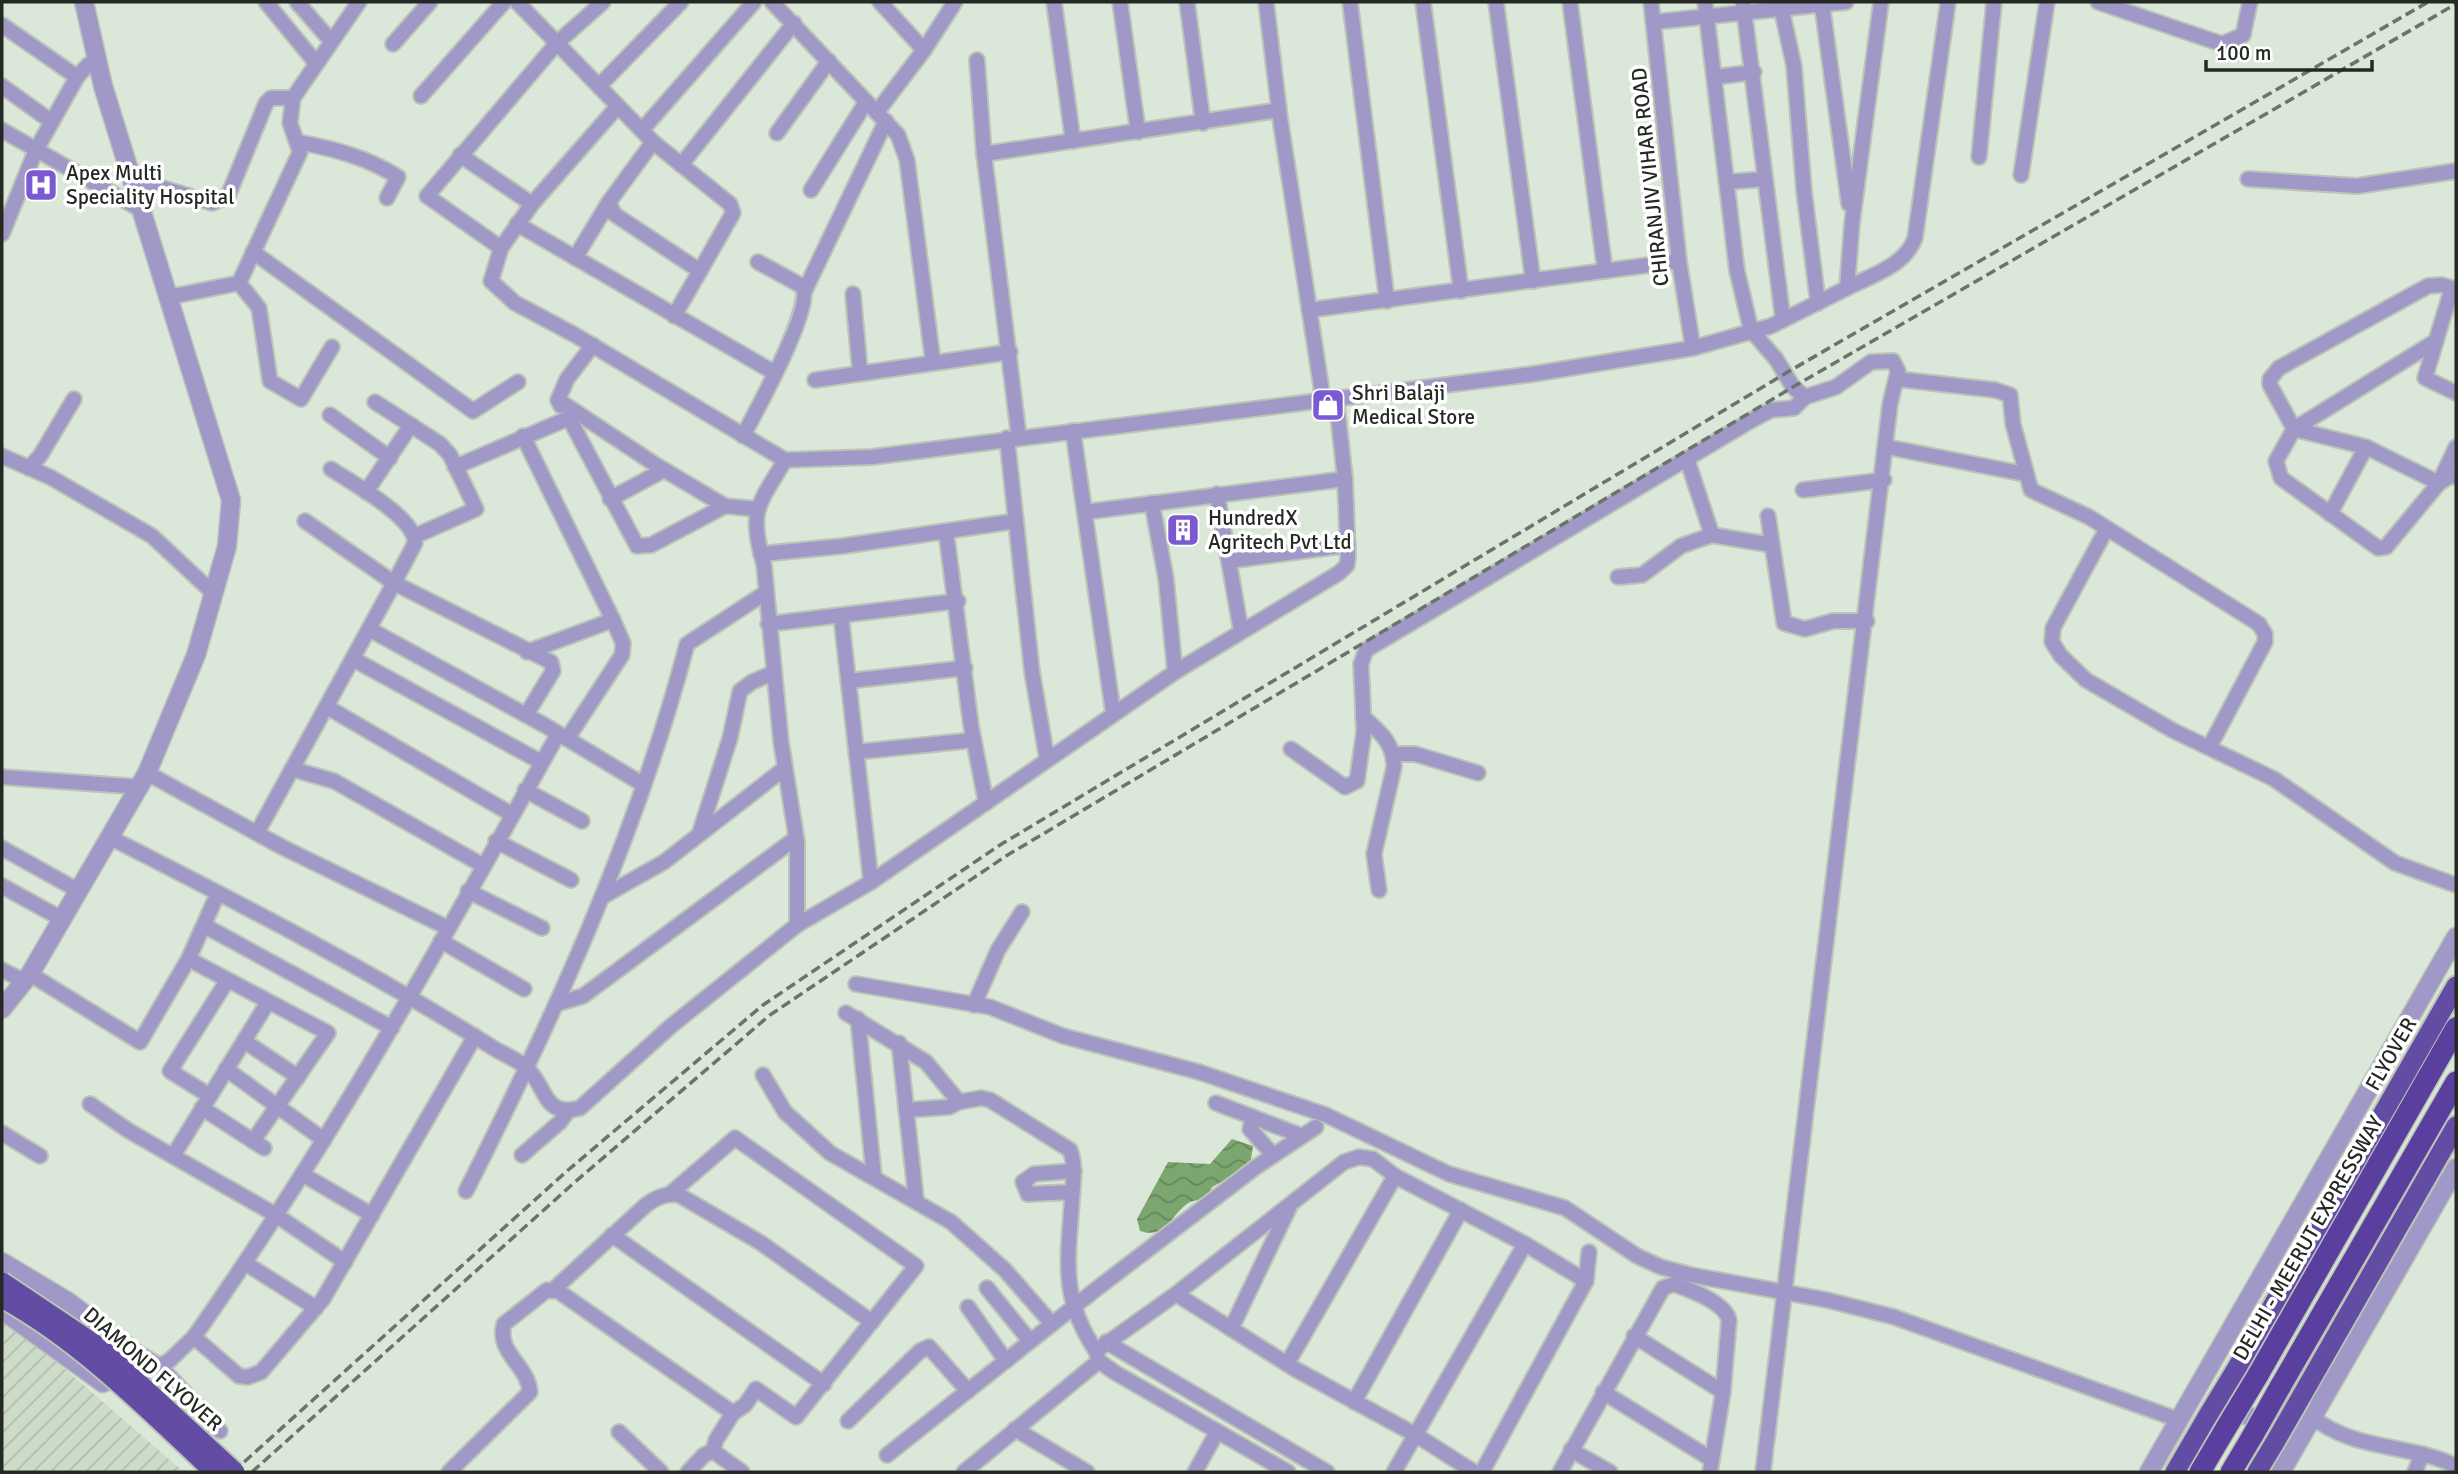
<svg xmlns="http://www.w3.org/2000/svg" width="2458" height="1474" viewBox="0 0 2458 1474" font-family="Signika,sans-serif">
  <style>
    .industrial { fill: url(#industrial-furrows) }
    .water { fill: url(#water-waves) }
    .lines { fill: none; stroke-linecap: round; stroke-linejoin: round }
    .minor-casing { stroke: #bac5b8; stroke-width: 18 }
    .tertiary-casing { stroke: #bac5b8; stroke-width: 21 }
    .trunk-casing { stroke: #bac5b8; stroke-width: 23 }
    .motorway-casing { stroke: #bac5b8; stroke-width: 24 }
    .minor { stroke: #a099c7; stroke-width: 14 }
    .tertiary { stroke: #a099c7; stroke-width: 18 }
    .trunk { stroke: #624ca4; stroke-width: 19 }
    .motorway { stroke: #5a3f9e; stroke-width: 21 }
    .rail { stroke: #6c736a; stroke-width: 3.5; stroke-dasharray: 10 5; stroke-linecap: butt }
    .trunk-bridge-casing { stroke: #bac5b8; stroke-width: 23; stroke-linecap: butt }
    .motorway-bridge-casing { stroke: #bac5b8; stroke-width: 24; stroke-linecap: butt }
    .trunk-bridge { stroke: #624ca4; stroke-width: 19 }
    .motorway-bridge { stroke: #5a3f9e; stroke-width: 21 }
    .labels { text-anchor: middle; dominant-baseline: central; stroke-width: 7; stroke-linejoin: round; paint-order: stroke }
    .poi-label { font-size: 21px; fill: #252924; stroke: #fff; text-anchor: start }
    .street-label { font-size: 21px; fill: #252924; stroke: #fff }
  </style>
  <defs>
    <pattern id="industrial-furrows" width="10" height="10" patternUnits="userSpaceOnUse" patternTransform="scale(1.75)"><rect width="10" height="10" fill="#cddcc8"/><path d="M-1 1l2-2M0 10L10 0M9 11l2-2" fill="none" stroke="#b0bdac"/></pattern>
    <pattern id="water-waves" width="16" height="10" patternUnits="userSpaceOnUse" patternTransform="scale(1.75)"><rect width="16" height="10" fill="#7ca670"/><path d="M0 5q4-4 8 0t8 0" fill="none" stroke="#65875c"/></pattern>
  </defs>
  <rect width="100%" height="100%" fill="#dbe7d8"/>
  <!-- industrial -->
  <path class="industrial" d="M2 1318 14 1325 184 1472H2Z"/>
  <!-- water -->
  <path class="water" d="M1232 1139 1253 1146 1250 1166 1212 1187 1207 1198C1202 1199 1195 1200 1190 1202 1170 1214 1167 1240 1140 1231L1137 1219 1168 1162 1210 1164Z"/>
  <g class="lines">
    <defs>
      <g id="minor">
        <path d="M266 2 316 63"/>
        <path d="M297 2 331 41"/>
        <path d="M517 2 653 142 730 204 733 213 700 271"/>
        <path d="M772 2 898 135 907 160 933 362"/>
        <path d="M880 2 924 50"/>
        <path d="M1054 2 1073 141"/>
        <path d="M1120 2 1138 132"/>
        <path d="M1187 2 1203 123"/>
        <path d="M1266 2 1280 118 1323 399"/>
        <path d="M1350 2 1387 301"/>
        <path d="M1423 2 1461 291"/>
        <path d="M1496 2 1533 281"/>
        <path d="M1570 2 1605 271"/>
        <path d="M1651 2 1679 261 1693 348"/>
        <path d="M1705 2 1737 271 1751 330 1776 359 1793 387 1805 397 1836 387 1871 362 1893 361 1898 371 1890 404 1763 1472"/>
        <path d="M1743 2 1783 320"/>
        <path d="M1780 2 1794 66 1804 191 1818 303"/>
        <path d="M1818 2 1823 12 1849 204"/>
        <path d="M2098 2 2222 44 2243 35 2250 2"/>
        <path d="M1654 22 1846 2"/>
        <path d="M2 25 77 77 36 150 2 234"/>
        <path d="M393 44 430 2"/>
        <path d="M977 60 984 154 1019 438"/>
        <path d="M77 77 88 65 97 61"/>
        <path d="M1716 77 1754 72"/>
        <path d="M2 86 52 122"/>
        <path d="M599 86 681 2"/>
        <path d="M421 96 504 2"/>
        <path d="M618 106 532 204 501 248 491 281 515 303 575 335 785 460 872 457 1533 374 1693 348 1771 326 1847 288 1852 223 1881 2"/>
        <path d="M877 112 924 50 955 2"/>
        <path d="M2 130 143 211"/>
        <path d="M642 130 754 2"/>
        <path d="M777 133 829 61"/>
        <path d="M298 142C335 149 366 157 398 177L387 198"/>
        <path d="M653 142 609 202 614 214 700 271 674 316"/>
        <path d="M984 154 1279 110"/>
        <path d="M460 155 532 204"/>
        <path d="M1979 157 1994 2"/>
        <path d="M681 165 794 23"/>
        <path d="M2021 175 2047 2"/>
        <path d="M133 179 212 203 228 196 266 103 271 98H293"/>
        <path d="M2248 179 2357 186 2456 171"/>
        <path d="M1727 182 1765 179"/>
        <path d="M811 190 866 102"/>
        <path d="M517 224 775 373"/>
        <path d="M501 248 427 196 557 43 603 2"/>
        <path d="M253 252 473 411 518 382"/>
        <path d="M575 258 609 202"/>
        <path d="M239 283 259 308 270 381 301 399 332 347"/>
        <path d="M1847 288C1872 275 1905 266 1915 238L1948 2"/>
        <path d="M2456 289 2441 285 2428 286 2279 368 2270 379V385L2294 429 2276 461 2281 478 2378 548 2386 547 2439 483 2452 475 2456 477"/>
        <path d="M805 290 886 121"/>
        <path d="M853 294 860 372"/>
        <path d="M169 297 239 283 300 152 290 123 293 98 359 2"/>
        <path d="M1309 310 1679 261"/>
        <path d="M2436 341 2425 378 2456 393"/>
        <path d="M1897 379 1995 390 2010 395 2013 424 2031 490 2089 517 2259 624 2265 634V642L2210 746"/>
        <path d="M815 380 1010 352"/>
        <path d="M558 400 656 465 725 506 756 509"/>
        <path d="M375 402 440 444 450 455 476 509 415 536"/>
        <path d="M561 406 558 400 567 379 593 345"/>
        <path d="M330 415 390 458"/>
        <path d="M2294 429 2436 341 2452 288"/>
        <path d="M2294 429 2366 447"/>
        <path d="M1073 431 1113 712"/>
        <path d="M523 436 613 620 527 652"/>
        <path d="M743 436C755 413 815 305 802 286L758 262"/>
        <path d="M1007 438 1032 672 1047 759"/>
        <path d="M1887 447 2025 474"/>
        <path d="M2 456 50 477 152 536 212 592"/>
        <path d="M1687 459 1712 535"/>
        <path d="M785 460C758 506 748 510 764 565L781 742 797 842V925"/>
        <path d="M455 467 569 418 637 546 651 545 725 506"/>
        <path d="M29 468 40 456 74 399"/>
        <path d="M1803 490 1884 480"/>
        <path d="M366 492 411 425"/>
        <path d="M1217 494 1241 631"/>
        <path d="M610 499 664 470"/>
        <path d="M1152 503 1166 579 1175 672"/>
        <path d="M1085 512 1345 479"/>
        <path d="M2330 514 2366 447 2439 483 2456 447"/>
        <path d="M1768 516 1784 623 1805 629 1833 621H1867"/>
        <path d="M305 521 394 583 415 543C415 517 352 483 331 469"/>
        <path d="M2106 530 2053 628 2052 642 2061 656 2086 680 2172 730 2274 779 2395 863 2456 885"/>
        <path d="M946 531 971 726 986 803"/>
        <path d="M761 554 843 546 1016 521"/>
        <path d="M1229 561 1348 545"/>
        <path d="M1618 577 1642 575 1681 546 1712 535 1772 545"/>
        <path d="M841 616 871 882"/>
        <path d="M768 624 958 601"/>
        <path d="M369 629 546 726 644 785"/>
        <path d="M353 659 541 762"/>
        <path d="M848 681 965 668"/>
        <path d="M327 707 511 814"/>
        <path d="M1363 717C1380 732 1394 743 1394 767L1374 854 1379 890"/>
        <path d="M567 739 622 655 623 643 613 620"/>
        <path d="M1291 749 1345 787 1357 781 1364 731 1361 664 1366 650 1752 420 1771 410 1794 408 1805 397"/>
        <path d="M856 752 974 740"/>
        <path d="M1394 754H1415L1478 773"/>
        <path d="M292 769 334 781 482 865"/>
        <path d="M147 773 282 847 448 928"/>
        <path d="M2 777 141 787"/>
        <path d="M525 790 582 821"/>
        <path d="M700 832 730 738 740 691 752 682 773 673"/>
        <path d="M257 833 394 583 551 662 553 671 526 715"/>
        <path d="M111 838C241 904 371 971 495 1049 505 1055 518 1060 527 1068 547 1087 543 1118 580 1108L671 1026 797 925 871 882 1175 672 1339 573 1347 565 1348 556 1345 479 1336 397"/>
        <path d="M496 841 571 880"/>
        <path d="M2 848 79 891"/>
        <path d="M2 886 62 919"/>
        <path d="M468 891 542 928"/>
        <path d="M602 897 664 862 785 768"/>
        <path d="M205 926 392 1028"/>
        <path d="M441 941 524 989"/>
        <path d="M196 963 328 1033 253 1141"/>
        <path d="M2 970 24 981"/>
        <path d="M30 974 140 1042 189 958 218 893"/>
        <path d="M856 984 990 1007 1063 1036 1199 1072 1326 1115 1449 1174 1565 1208 1637 1256 1661 1267 1691 1275 1827 1300 1894 1317 2179 1420"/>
        <path d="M556 1004 583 996 796 838"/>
        <path d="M974 1005 998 950 1022 912"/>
        <path d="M846 1013 926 1062 959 1102 981 1098 990 1100 1070 1150C1076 1165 1073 1183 1072 1199 1068 1261 1060 1297 1096 1351"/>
        <path d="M858 1019 874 1177"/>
        <path d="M244 1041 298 1077"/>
        <path d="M899 1043 916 1199"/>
        <path d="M226 1069 324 1140"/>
        <path d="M763 1075 785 1112 830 1153 951 1222 1005 1270 1052 1324"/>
        <path d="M210 1096 170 1071 227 981"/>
        <path d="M1216 1103 1302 1136"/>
        <path d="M90 1104 129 1131 276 1215 345 1262"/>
        <path d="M202 1108 264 1148"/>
        <path d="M906 1110 949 1107 959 1102"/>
        <path d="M1253 1117 1250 1129 1273 1155"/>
        <path d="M2 1133 40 1156"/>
        <path d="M522 1155 560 1122 568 1111"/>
        <path d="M173 1156 268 1002"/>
        <path d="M302 1174 372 1215"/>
        <path d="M466 1191C555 1015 637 835 687 644L765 593"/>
        <path d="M1072 1192 1028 1194 1023 1182 1034 1174 1074 1171"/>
        <path d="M670 1194 735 1138 916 1266 796 1417 756 1389 745 1405 733 1413"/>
        <path d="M612 1235 824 1384"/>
        <path d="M245 1263 316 1308"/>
        <path d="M1586 1281 1589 1252"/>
        <path d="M987 1288 1030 1341"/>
        <path d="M552 1291 646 1205C657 1197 666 1193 679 1195L761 1243 872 1322"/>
        <path d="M1176 1294 1295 1369 1416 1435 1474 1472"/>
        <path d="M968 1307 1006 1361"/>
        <path d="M1231 1329 1289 1208"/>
        <path d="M1634 1336 1723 1392"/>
        <path d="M194 1337 239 1376 248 1377 261 1372 323 1299 475 1036"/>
        <path d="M1106 1342 1327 1472"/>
        <path d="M128 1347 160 1366 170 1360 194 1337C329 1145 444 939 558 734"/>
        <path d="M1287 1364 1395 1176"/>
        <path d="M160 1366 220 1431"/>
        <path d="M1603 1392 1711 1459"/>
        <path d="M1354 1402 1461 1210"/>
        <path d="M2312 1417C2357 1452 2408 1443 2456 1466"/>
        <path d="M848 1421 920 1351 929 1347 968 1391"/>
        <path d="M1015 1429 1087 1472"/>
        <path d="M619 1432 661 1472"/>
        <path d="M1571 1450 1610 1472"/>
        <path d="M887 1455 1095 1290 1256 1167 1316 1127"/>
        <path d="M449 1472 530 1392C528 1365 496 1353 504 1324L547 1290 558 1291 733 1413 716 1440 713 1451"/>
        <path d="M688 1472 704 1455 713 1451 742 1472"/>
        <path d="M964 1472 1099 1361"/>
        <path d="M1195 1472 1217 1432"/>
        <path d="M1288 1472 1114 1372 1099 1361 1096 1351 1176 1294 1344 1162 1359 1157 1373 1159 1395 1176 1525 1244 1586 1281 1482 1472"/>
        <path d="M1394 1472 1525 1244"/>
        <path d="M1560 1472 1663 1288 1674 1284C1690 1290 1725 1302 1729 1320L1723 1392 1710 1472"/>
        <path d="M2415 1472 2422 1454"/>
      </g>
      <g id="tertiary">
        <path d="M2 1009 30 974 147 773 196 655 227 546 231 500 103 86 84 2"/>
        <path d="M2 1262 67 1301 128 1347 103 1383 2 1310"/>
        <path d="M2225 1404 2293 1439"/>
        <path d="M2149 1472 2456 937"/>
        <path d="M2281 1472 2456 1168"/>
      </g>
      <g id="trunk">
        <path d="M2238 1366 2456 986"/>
        <path d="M2301 1397 2456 1126"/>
        <path d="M2175 1472 2207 1417"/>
        <path d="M2257 1472 2274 1444"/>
      </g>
      <g id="motorway">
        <path d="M2258 1375 2456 1028"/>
        <path d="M2280 1387 2456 1082"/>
        <path d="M2200 1472 2226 1428"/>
        <path d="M2231 1472 2253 1435"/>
      </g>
    </defs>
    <!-- minor casing -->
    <use href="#minor" class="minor-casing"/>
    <!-- tertiary casing -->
    <use href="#tertiary" class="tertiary-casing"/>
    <!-- trunk casing -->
    <use href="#trunk" class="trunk-casing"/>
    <!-- motorway casing -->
    <use href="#motorway" class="motorway-casing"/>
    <!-- minor -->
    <use href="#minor" class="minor"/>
    <!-- tertiary -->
    <use href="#tertiary" class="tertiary"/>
    <!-- trunk -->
    <use href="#trunk" class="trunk"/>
    <!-- motorway -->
    <use href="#motorway" class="motorway"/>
    <!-- rail -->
    <g class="rail">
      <path d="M233 1472 567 1171 763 1005 1000 845 1786 373 2428 2"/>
      <path d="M252 1472 575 1182 770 1015 1006 856 1793 387 2456 4"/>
    </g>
    <defs>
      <g id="trunk-bridge">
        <path d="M2 1282 102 1349 235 1472"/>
        <path d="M2 1298C83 1343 147 1409 214 1472"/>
        <path d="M2207 1417 2238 1366"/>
        <path d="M2274 1444 2301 1397"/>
      </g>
      <g id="motorway-bridge">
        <path d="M2226 1428 2258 1375"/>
        <path d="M2253 1435 2280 1387"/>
      </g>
    </defs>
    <!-- trunk-bridge casing -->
    <use href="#trunk-bridge" class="trunk-bridge-casing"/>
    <!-- motorway-bridge casing -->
    <use href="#motorway-bridge" class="motorway-bridge-casing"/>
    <!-- trunk-bridge -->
    <use href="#trunk-bridge" class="trunk-bridge"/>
    <!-- motorway-bridge -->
    <use href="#motorway-bridge" class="motorway-bridge"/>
  </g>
  <!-- icons -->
  <defs>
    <symbol id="hospital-square" viewBox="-11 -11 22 22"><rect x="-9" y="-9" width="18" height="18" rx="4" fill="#7b59d3" stroke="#fff"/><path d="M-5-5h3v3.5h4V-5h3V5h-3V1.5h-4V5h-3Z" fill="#fff"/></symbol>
    <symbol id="shop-square" viewBox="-11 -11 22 22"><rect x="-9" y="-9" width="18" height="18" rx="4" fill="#7b59d3" stroke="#fff"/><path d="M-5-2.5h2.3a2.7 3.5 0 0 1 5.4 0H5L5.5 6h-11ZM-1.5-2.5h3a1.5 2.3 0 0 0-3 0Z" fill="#fff"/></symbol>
    <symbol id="building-square" viewBox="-11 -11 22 22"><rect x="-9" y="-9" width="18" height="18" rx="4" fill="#7b59d3" stroke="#fff"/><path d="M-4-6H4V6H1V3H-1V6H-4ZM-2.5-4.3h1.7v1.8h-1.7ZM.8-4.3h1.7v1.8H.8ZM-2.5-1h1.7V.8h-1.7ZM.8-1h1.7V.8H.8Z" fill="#fff"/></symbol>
  </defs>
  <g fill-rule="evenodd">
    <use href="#hospital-square" x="22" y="166" width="38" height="38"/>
    <use href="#shop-square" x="1309" y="386" width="38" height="38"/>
    <use href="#building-square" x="1164" y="511" width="38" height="38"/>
  </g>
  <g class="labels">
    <!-- poi labels -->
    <g class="poi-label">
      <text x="66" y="173">Apex Multi<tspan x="66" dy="24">Speciality Hospital</tspan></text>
      <text x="1352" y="393">Shri Balaji<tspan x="1352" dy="24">Medical Store</tspan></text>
      <text x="1208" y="518">HundredX<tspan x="1208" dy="24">Agritech Pvt Ltd</tspan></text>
    </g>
    <!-- street labels -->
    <g class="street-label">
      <text transform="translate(1650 177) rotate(-96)">CHIRANJIV VIHAR ROAD</text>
      <text transform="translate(2391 1054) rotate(-60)">FLYOVER</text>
      <text transform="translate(2308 1238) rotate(-60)">DELHI - MEERUT EXPRESSWAY</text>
      <text transform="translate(153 1369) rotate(41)">DIAMOND FLYOVER</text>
    </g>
  </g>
  <!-- border -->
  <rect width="2458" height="1474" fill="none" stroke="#252924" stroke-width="7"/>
  <!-- scale -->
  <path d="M2206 60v10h166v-10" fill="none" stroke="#252924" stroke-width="3.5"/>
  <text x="2216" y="60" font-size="21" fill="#252924" stroke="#ffffff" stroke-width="5" paint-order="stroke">100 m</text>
</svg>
